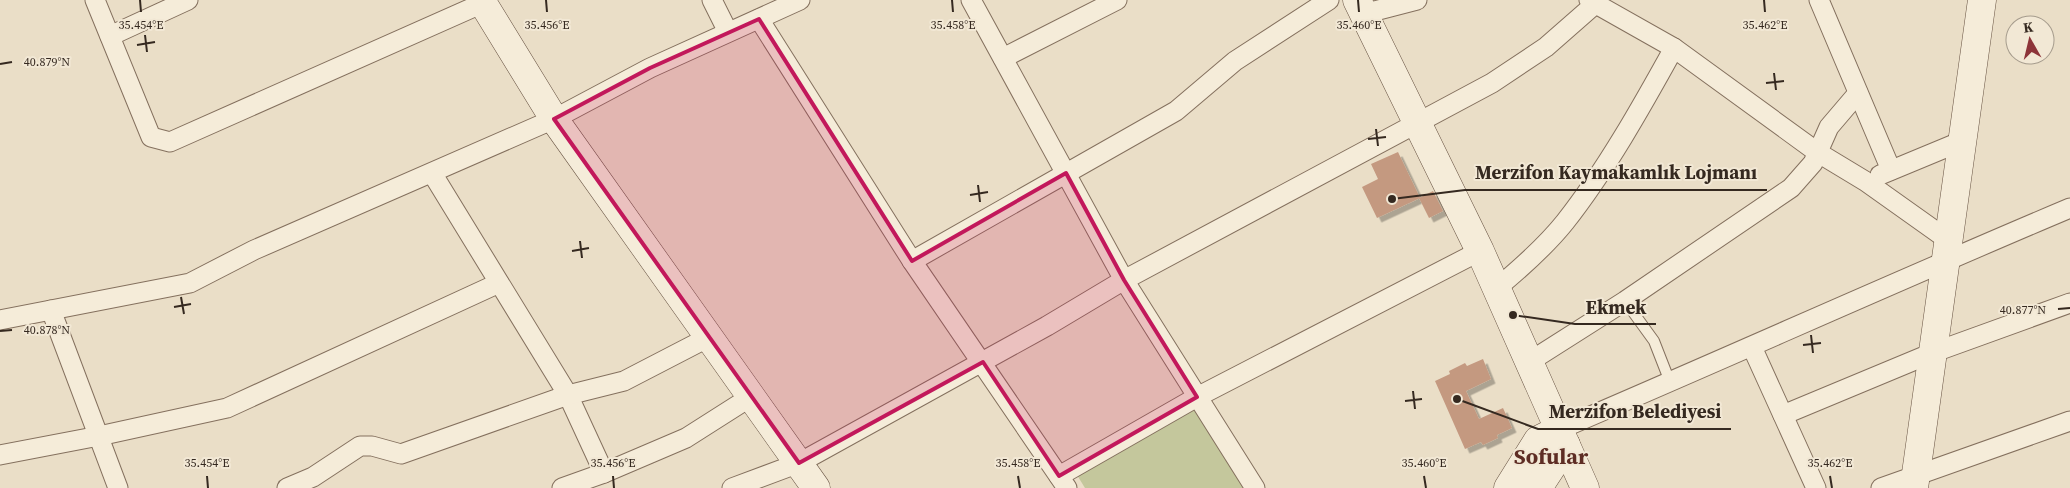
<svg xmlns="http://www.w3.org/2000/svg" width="2070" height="488" viewBox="0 0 2070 488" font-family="'Source Serif 4',serif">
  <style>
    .green { fill: #c4c79c }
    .building { fill: #c49980; filter: url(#shadow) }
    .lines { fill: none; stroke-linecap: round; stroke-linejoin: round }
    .lane-casing { stroke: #84705e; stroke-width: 12 }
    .street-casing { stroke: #84705e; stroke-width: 21 }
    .secondary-casing { stroke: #665141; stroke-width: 29 }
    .lane { stroke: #f5ecd9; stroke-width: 10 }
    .street { stroke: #f5ecd9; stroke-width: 19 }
    .secondary { stroke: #f5ecd9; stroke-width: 28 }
    .marked { fill: #c2185b; fill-opacity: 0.2; stroke: #c2185b; stroke-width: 4; stroke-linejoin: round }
    .ticks { fill: none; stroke: #352920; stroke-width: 2 }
    .labels { text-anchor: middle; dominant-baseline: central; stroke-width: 4; stroke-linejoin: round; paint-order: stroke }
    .district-label { font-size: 22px; font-weight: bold; fill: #5e2d24; stroke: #f2e8d5 }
    .ticks-label { font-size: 12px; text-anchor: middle; fill: #352920; stroke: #f2e8d5; stroke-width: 4; stroke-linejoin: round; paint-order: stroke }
    .leader { fill: none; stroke: #352920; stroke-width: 2 }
    .callout-dot { fill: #352920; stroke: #f2e8d5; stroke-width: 2 }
    .callout-label { font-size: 19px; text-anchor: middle; font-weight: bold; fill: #352920; stroke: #f2e8d5; stroke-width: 4; stroke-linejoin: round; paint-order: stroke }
  </style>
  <defs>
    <filter id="shadow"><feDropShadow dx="4.5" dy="4.5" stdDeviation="0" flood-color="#0004"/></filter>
  </defs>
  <rect width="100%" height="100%" fill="#eadec7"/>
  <!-- green -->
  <path class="green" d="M1197 405 1246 488H1085L1077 475Z"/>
  <!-- building -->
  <g class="building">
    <path d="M1398 152 1420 198 1377 218 1362 187 1378 179 1371 164Z"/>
    <path d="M1433 191 1443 211 1429 218 1419 198Z"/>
    <path d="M1483 359 1491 379 1466 391 1479 419 1503 408 1512 428 1497 435 1498 438 1483 445 1481 442 1465 449 1435 381 1450 374 1449 371 1465 363 1467 366Z"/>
  </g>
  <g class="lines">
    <defs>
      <path id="lane" d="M1625 301 1654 341 1670 382"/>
      <g id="street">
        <path d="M95 0 151 137 170 142 483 3"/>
        <path d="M712 0 728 32"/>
        <path d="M971 0 1124 280 1255 488"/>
        <path d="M1589 0 1674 48 1817 152 1865 181 1948 240"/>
        <path d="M1819 0 1891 170"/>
        <path d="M1363 14 1417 0"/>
        <path d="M759 19 912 261 1067 488"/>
        <path d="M110 36 188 0"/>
        <path d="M1003 58 1117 0"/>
        <path d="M432 173 568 395 604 473"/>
        <path d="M1880 175 1962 141"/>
        <path d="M912 261 1176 111 1235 61 1329 0"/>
        <path d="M1497 288C1521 268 1545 247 1565 222 1606 170 1642 106 1674 48"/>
        <path d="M51 310 118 488"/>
        <path d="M0 320 190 283 254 250 554 119 650 68 800 0"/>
        <path d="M1752 347 1816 488"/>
        <path d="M1529 362 1625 301 1791 188 1813 163 1829 127 1858 93"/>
        <path d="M1783 415 1932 353 2070 303"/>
        <path d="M1558 430C1729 357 1899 280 2070 208"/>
        <path d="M0 455 99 436 227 408 499 283"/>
        <path d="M1059 476 1197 397 1480 251"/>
        <path d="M287 488 313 477 360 446H372L401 454 568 395 624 381 709 337"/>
        <path d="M562 488 604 473 686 438 752 396"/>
        <path d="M732 488 799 463 1047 326 1124 280 1492 83 1546 47 1595 4"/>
        <path d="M1881 488 2070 421"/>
      </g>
      <g id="secondary">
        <path d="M481 0 554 119 816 488"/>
        <path d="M1357 0 1480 251 1585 488"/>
        <path d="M1508 488 1538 440 1558 430"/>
        <path d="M1538 488 1566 445"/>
        <path d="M1914 488 1982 0"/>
      </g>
    </defs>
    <!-- lane casing -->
    <use href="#lane" class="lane-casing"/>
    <!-- street casing -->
    <use href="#street" class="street-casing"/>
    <!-- secondary casing -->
    <use href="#secondary" class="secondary-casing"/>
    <!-- lane -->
    <use href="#lane" class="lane"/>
    <!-- street -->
    <use href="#street" class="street"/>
    <!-- secondary -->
    <use href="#secondary" class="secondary"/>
  </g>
  <!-- marked area -->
  <path class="marked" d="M759 19 912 261 1066 173 1124 280 1197 397 1059 476 983 362 799 463 554 119 650 68Z"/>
  <!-- ticks -->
  <path class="ticks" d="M140 0 141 12M546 0 547 12M952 0 953 12M1358 0 1359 12M1764 0 1765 12M145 35 147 52M137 45 155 42M0 64 12 62M1774 73 1776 90M1766 83 1784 81M1376 129 1378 146M1368 139 1386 137M978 185 980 202M970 195 988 192M580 241 582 258M572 251 589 248M181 297 184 314M174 307 191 304M2058 309 2070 308M0 331 12 330M1811 335 1813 353M1803 345 1821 343M1413 391 1415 409M1405 401 1422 399M207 476 208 488M613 476 614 488M1018 476 1020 488M1424 476 1426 488M1830 476 1832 488"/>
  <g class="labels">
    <!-- district labels -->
    <g class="district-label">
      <text x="1551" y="456">Sofular</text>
    </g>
  </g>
  <g class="ticks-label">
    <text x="141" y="29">35.454°E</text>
    <text x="547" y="29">35.456°E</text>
    <text x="953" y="29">35.458°E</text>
    <text x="1359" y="29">35.460°E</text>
    <text x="1765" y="29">35.462°E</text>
    <text x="47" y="66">40.879°N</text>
    <text x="2023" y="314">40.877°N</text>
    <text x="47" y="334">40.878°N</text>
    <text x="207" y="467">35.454°E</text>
    <text x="613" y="467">35.456°E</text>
    <text x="1018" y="467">35.458°E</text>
    <text x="1424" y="467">35.460°E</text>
    <text x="1830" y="467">35.462°E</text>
  </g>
  <!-- callouts -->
  <path class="leader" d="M1392 199L1465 190H1767M1513 315L1575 324H1656M1457 399L1538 429H1731"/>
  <g class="callout-dot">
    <circle cx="1392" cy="199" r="5"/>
    <circle cx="1513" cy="315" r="5"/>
    <circle cx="1457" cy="399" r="5"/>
  </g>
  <g class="callout-label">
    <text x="1616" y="179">Merzifon Kaymakamlık Lojmanı</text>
    <text x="1616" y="314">Ekmek</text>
    <text x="1635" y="418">Merzifon Belediyesi</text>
  </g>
  <!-- north arrow -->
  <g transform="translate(2030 40) rotate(352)"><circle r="24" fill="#f2e8d5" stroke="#a69c8d"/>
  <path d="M0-4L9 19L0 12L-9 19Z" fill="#8d3439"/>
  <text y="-8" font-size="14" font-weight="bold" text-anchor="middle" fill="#352920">K</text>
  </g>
</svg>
